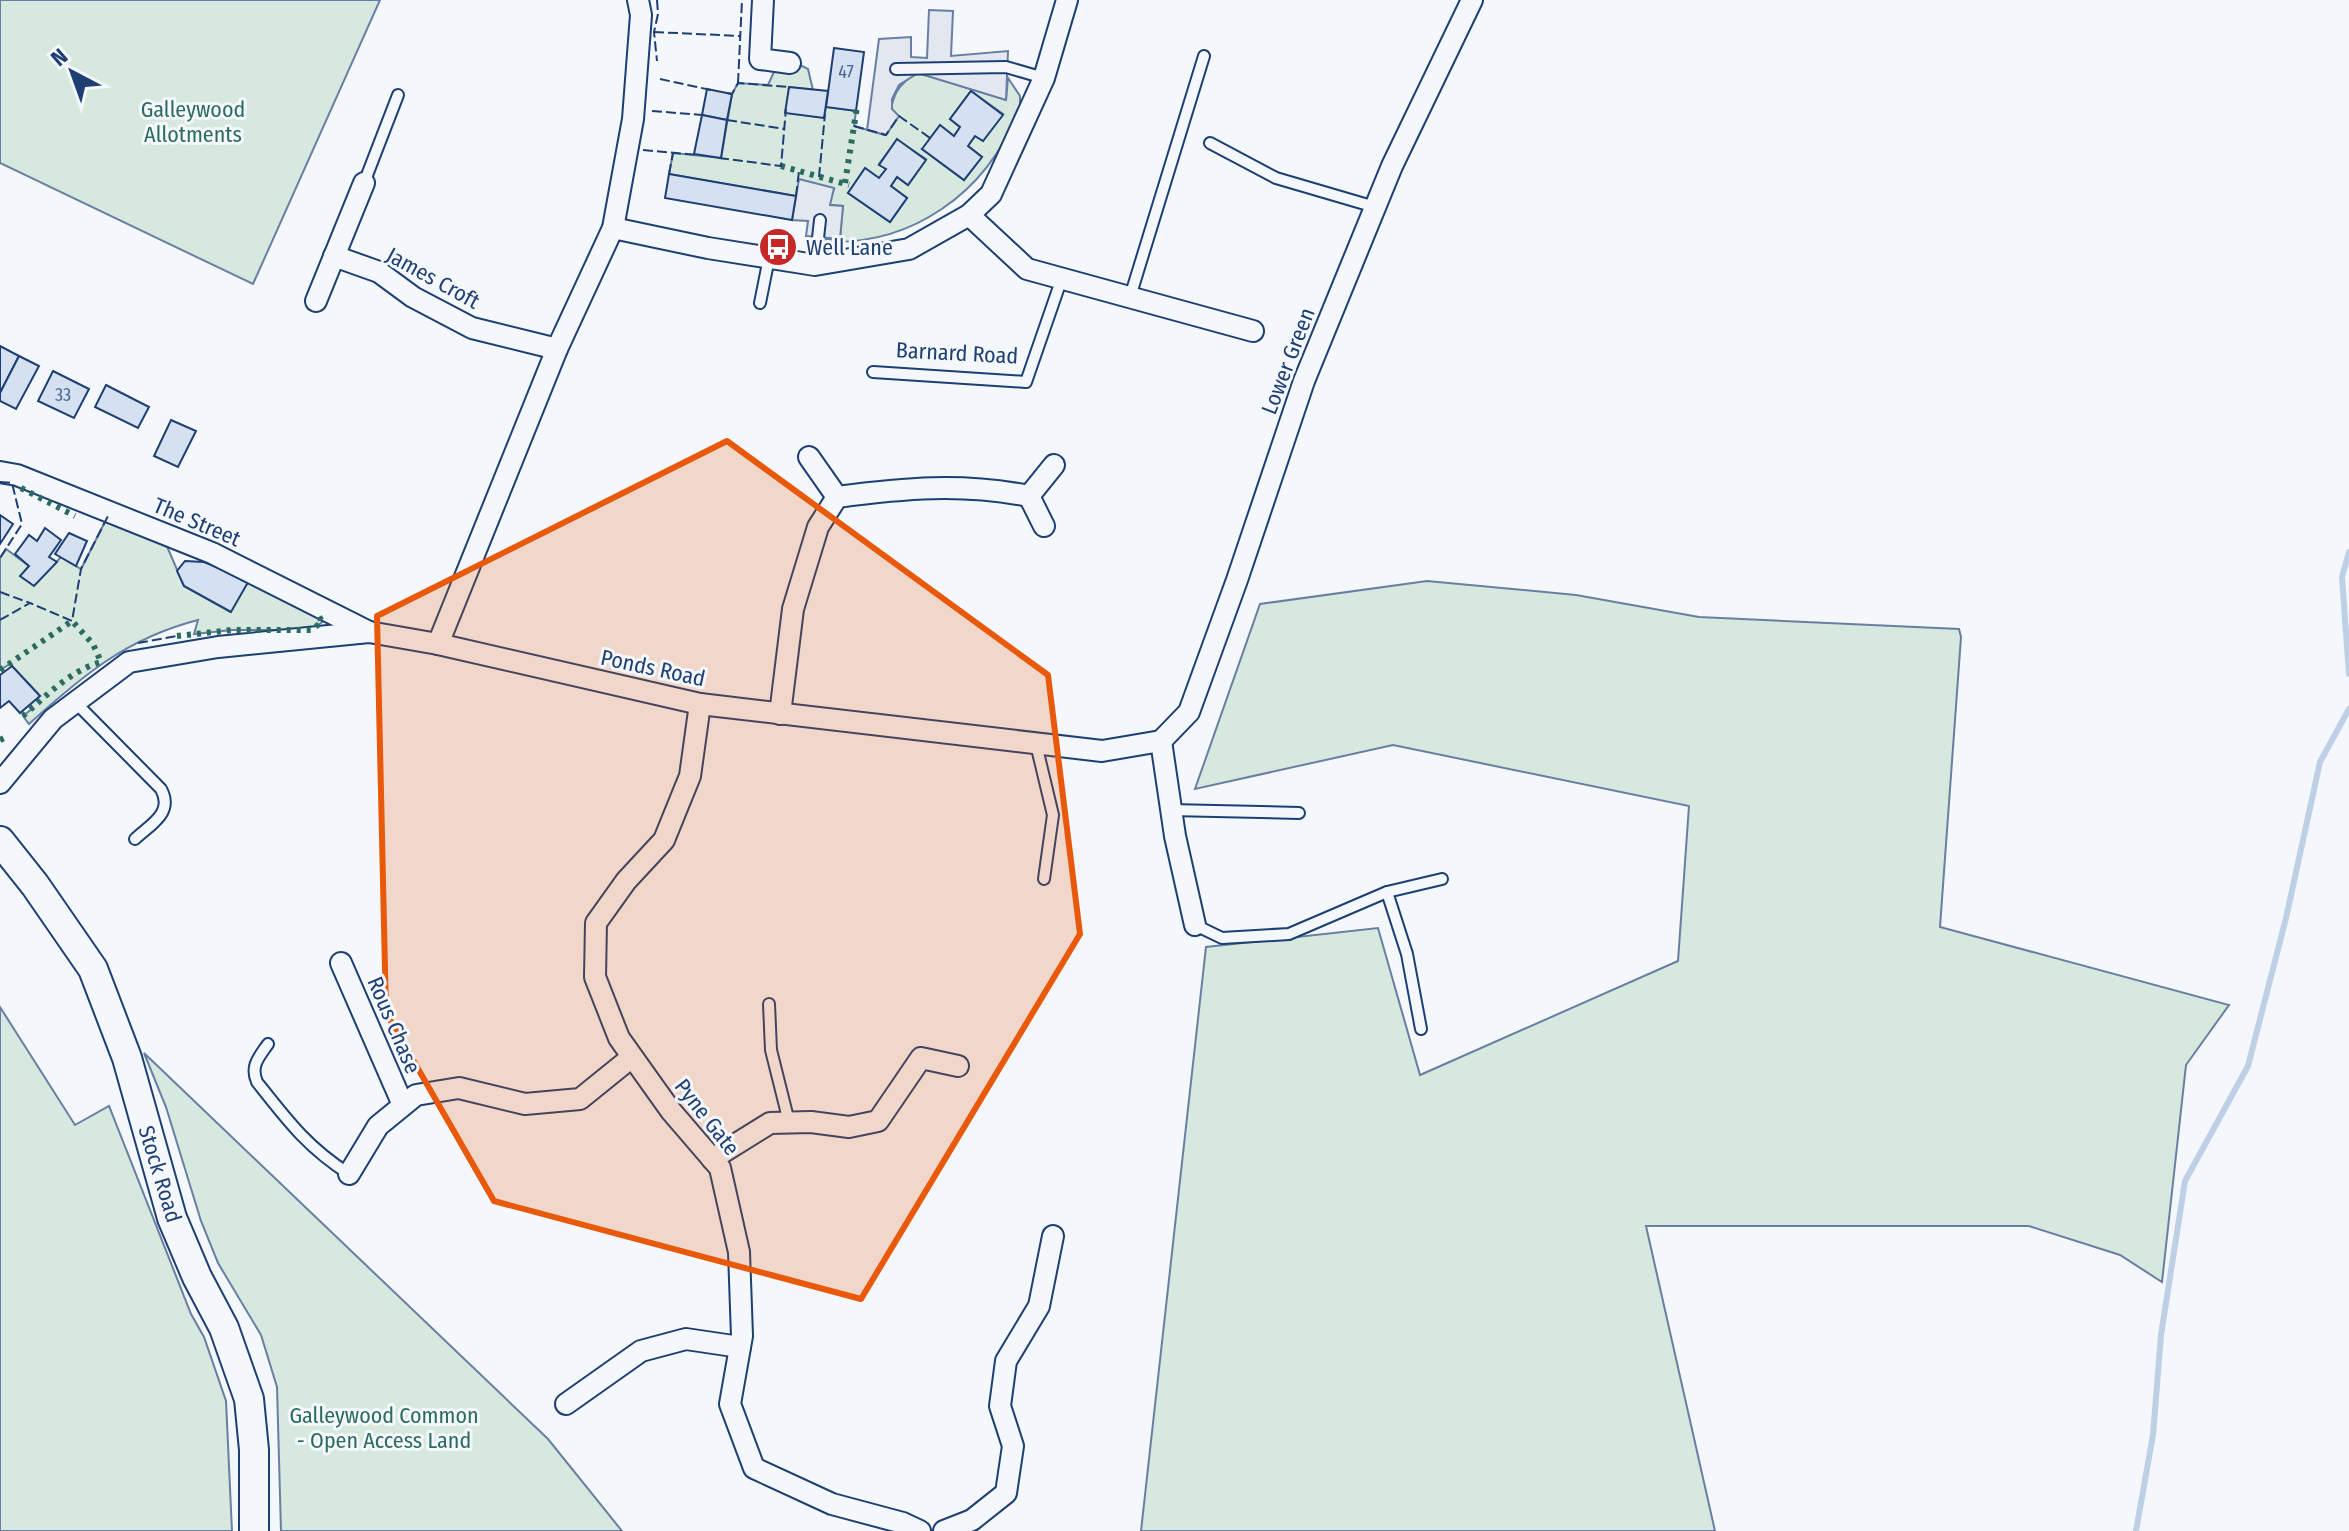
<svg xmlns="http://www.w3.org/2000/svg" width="2349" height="1531" viewBox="0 0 2349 1531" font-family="'Fira Sans Condensed',sans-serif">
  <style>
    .green { fill: #d7e8df; stroke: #687fa3; stroke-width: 2; fill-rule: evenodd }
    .parking { fill: #e3e8f0; stroke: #687fa3; stroke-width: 2 }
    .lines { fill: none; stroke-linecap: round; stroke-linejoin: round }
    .stream { stroke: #bed0e5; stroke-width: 6 }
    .building { fill: #d5e0f0; stroke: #1d3f73; stroke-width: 2 }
    .lane-casing { stroke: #1d3f73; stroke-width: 14 }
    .street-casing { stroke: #1d3f73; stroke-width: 24 }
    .secondary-casing { stroke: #1d3f73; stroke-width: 32 }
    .lane { stroke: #f4f7fb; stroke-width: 10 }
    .street { stroke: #f4f7fb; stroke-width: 20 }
    .secondary { stroke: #f4f7fb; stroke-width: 28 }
    .hedge { stroke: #2c6c60; stroke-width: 6; stroke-dasharray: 4 6; stroke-linecap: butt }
    .fence { stroke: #1d3f73; stroke-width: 2; stroke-dasharray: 10 4; stroke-linecap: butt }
    .marked { fill: #e8590c; fill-opacity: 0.2; stroke: #e8590c; stroke-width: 6; stroke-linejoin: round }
    .labels { text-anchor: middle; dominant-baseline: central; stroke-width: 6; stroke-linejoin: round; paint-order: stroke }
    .number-label { font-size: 18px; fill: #4b6792 }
    .park-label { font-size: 22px; fill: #2c6c60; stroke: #f4f7fb }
    .poi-label { font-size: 22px; fill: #1d3f73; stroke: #f4f7fb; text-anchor: start }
    .street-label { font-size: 22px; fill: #1d3f73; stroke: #f4f7fb }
  </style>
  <rect width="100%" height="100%" fill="#f4f7fb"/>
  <!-- green -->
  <g class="green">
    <path d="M0 0H380L253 284 0 163Z"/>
    <path d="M798 64 808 69 813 90 789 87 787 113 824 118 826 107 856 111 854 126 885 135C893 107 889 87 918 73L1006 100 1008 78 1020 96V107C988 193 910 249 817 241L818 239H840L843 206 829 205 834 189 796 196 669 174 673 153 721 158 732 94 738 83 768 85 777 65ZM971 91 1003 114 983 141 975 136 968 146 982 157 964 180 922 149 954 136 960 127 950 119ZM897 140 926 159 908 185 897 177 891 186 907 198 890 222 848 193 865 169 879 178 886 169 879 164Z"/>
    <path d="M110 512 166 544 184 586 230 612 251 577 320 614 322 622 311 630H232L194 634 198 620C127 638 82 676 29 724L23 716 33 708 30 704 40 696 10 664 0 670V558L6 549 29 566 21 576 34 585 61 557 81 569Z"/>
    <path d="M1427 581 1576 595 1699 617 1959 629 1961 637 1940 927 2229 1005 2186 1065 2162 1282 2120 1255 2029 1226H1646L1715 1531H1141L1206 947 1378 928 1420 1075 1678 961 1689 806 1393 745 1195 789 1260 604Z"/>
    <path d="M0 1007 75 1125 109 1106 191 1314 204 1337 226 1401 232 1531H0Z"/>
    <path d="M144 1053 548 1439 622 1531H281L277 1387 261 1335 218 1263 201 1221 166 1107Z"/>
  </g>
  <!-- parking -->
  <g class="parking">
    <path d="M929 10 953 11 951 56 1008 51 1006 100 918 73 899 85 892 99V109L899 116 886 135 867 130 879 39 911 37V57L927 58Z"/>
    <path d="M799 179 834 188 830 205 843 206 840 239 806 236 808 221 792 220Z"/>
  </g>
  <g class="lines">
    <!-- stream -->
    <g class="stream">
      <path d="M2349 552 2342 577 2349 674"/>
      <path d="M2136 1531 2153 1435 2161 1335 2185 1181 2248 1066 2286 918 2320 762 2349 709"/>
    </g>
  </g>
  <!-- building -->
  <g class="building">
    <path d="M834 48 864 52 856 111 826 107Z"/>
    <path d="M789 87 828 91 824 118 785 113Z"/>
    <path d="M707 89 732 94 727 120 702 115Z"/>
    <path d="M971 91 1003 115 983 141 975 136 968 146 982 157 964 180 922 149 940 125 954 136 960 127 950 119Z"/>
    <path d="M702 115 727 120 721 158 694 154Z"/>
    <path d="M897 139 926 160 908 185 897 177 891 186 907 198 890 222 848 193 865 168 879 178 886 169 879 165Z"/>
    <path d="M669 174 796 196 792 220 665 198Z"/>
    <path d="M0 346 19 356 0 393Z"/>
    <path d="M19 356 39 366 16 409 0 401V393Z"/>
    <path d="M53 371 89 389 74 418 38 401Z"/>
    <path d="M106 385 149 407 138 428 95 407Z"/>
    <path d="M171 420 196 431 178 467 154 456Z"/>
    <path d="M0 515 13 524 0 544Z"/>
    <path d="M45 528 61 540 49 557 57 562 34 586 20 576 29 566 15 554 29 535 37 541Z"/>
    <path d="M69 533 87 541 76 566 55 554Z"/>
    <path d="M185 561 204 562 229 572 251 577 231 612 184 586 177 571Z"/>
    <path d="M12 666 40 696 20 713 9 701 0 708V675Z"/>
  </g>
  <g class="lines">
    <defs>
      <g id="lane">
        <path d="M896 69 1006 67 1044 78"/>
        <path d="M1210 143 1276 178 1375 207"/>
        <path d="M364 183 398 95"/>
        <path d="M815 265 820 220"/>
        <path d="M1130 297 1204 56"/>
        <path d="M760 303 769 258"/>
        <path d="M873 372 1026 382 1062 278"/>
        <path d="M75 702 161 789C174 813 151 824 135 839"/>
        <path d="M1036 744 1053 815 1044 879"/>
        <path d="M1170 810 1299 813"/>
        <path d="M1387 892 1442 879"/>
        <path d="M1195 925 1222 938 1289 934 1387 892 1407 954 1421 1029"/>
        <path d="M769 1004 771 1050 789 1122"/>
        <path d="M268 1044C259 1057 250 1066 257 1082 287 1120 307 1147 349 1174"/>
      </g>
      <g id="street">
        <path d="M763 0 760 59 790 63"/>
        <path d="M969 215 1027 269 1253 331"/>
        <path d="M613 228 708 248 815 265 909 249 969 215 991 194 1044 78 1067 0"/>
        <path d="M334 256 379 272 413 297 472 328 557 349"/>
        <path d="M316 301 364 183"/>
        <path d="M0 472 17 475 212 553 369 632"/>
        <path d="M837 497C904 488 962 483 1029 496"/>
        <path d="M1044 526 1029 496 1054 465"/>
        <path d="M438 644 557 349 613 228 633 119 641 15 638 0"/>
        <path d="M700 704 690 776 664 840 626 881 596 923 595 977 619 1038 671 1111 720 1168 739 1252 742 1336 730 1404 754 1468 832 1504 903 1523 920 1531"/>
        <path d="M780 714 793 609 818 527 837 497 809 457"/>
        <path d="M1161 741 1189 712 1237 580 1304 381 1392 166 1472 0"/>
        <path d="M0 783 53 719 129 662 218 647 369 632 438 644 700 704 1102 751 1161 741 1175 836 1195 925"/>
        <path d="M341 963 403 1105"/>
        <path d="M712 1159 770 1123 811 1122 849 1127 878 1121 921 1058 958 1066"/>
        <path d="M349 1174 378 1126 416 1095 459 1088 525 1104 580 1099 632 1057"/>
        <path d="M566 1404 641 1351 686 1339 740 1347"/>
        <path d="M944 1531 972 1520 1006 1493 1013 1446 1000 1406 1006 1361 1039 1306 1053 1236"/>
      </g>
      <path id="secondary" d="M0 841 35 885 93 969 127 1058 172 1218 197 1277 224 1328 249 1399 254 1450V1531"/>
    </defs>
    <!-- lane casing -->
    <use href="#lane" class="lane-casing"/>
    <!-- street casing -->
    <use href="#street" class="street-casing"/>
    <!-- secondary casing -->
    <use href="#secondary" class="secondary-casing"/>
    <!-- lane -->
    <use href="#lane" class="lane"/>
    <!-- street -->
    <use href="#street" class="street"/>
    <!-- secondary -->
    <use href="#secondary" class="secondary"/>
    <!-- hedge -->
    <g class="hedge">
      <path d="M781 166 849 185"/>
      <path d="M845 183 857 107"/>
      <path d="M21 488 75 516"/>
      <path d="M177 636 232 630H311L322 622 317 612"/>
      <path d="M0 670 72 621 93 644 101 662C70 671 47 695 23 716"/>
      <path d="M0 740 8 736"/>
    </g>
    <!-- fence -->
    <g class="fence">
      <path d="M657 0 658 14 654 32 657 61"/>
      <path d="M654 32 740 36"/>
      <path d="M660 79 711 90"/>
      <path d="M738 83 742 0"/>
      <path d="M727 93 732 94 738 83 789 87V89"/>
      <path d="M652 111 702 115"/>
      <path d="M727 120 785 129"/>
      <path d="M854 126 886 135 899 116 930 138"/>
      <path d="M643 150 699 155"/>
      <path d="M719 158 781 166 786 109"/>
      <path d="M669 174 673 153"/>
      <path d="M819 177 825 114"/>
      <path d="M796 196 799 171"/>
      <path d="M0 482 12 483 22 524 0 558"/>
      <path d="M0 592 30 603"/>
      <path d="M0 620 30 603 72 621 81 569 108 516"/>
      <path d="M138 643 177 636"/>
    </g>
  </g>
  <!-- marked area -->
  <path class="marked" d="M727 441 1048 675 1080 934 861 1299 494 1201 386 1013 377 616Z"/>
  <!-- icons -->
  <defs>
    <symbol id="bus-disc" viewBox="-11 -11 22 22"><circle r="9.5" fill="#c62828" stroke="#f4f7fb"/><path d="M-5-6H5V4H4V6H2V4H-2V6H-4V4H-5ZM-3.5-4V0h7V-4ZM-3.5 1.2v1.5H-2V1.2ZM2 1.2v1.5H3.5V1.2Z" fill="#fff"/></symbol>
  </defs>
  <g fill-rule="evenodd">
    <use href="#bus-disc" x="756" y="225" width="44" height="44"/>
  </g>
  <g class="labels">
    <!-- number labels -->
    <g class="number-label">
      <text x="846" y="72">47</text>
      <text x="63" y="395">33</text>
    </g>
    <!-- park labels -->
    <g class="park-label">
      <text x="193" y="109">Galleywood<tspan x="193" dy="25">Allotments</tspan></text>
      <text x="384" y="1415">Galleywood Common<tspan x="384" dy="25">- Open Access Land</tspan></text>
    </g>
    <!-- poi labels -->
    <g class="poi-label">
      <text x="806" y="247">Well Lane</text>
    </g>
    <!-- street labels -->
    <g class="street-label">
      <text transform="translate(433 278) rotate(29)">James Croft</text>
      <text transform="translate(957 353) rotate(3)">Barnard Road</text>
      <text transform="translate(1288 361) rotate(-69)">Lower Green</text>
      <text transform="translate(197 522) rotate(23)">The Street</text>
      <text transform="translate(653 668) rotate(12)">Ponds Road</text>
      <text transform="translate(394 1025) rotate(67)">Rous Chase</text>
      <text transform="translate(707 1117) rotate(52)">Pyne Gate</text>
      <text transform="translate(160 1174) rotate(73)">Stock Road</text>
    </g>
  </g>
  <!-- north arrow -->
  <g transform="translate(72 72) rotate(319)" stroke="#f4f7fb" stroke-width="6" paint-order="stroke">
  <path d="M0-6L14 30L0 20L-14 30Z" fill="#1d3f73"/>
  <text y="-12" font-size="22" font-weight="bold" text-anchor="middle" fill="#1d3f73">N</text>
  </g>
</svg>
